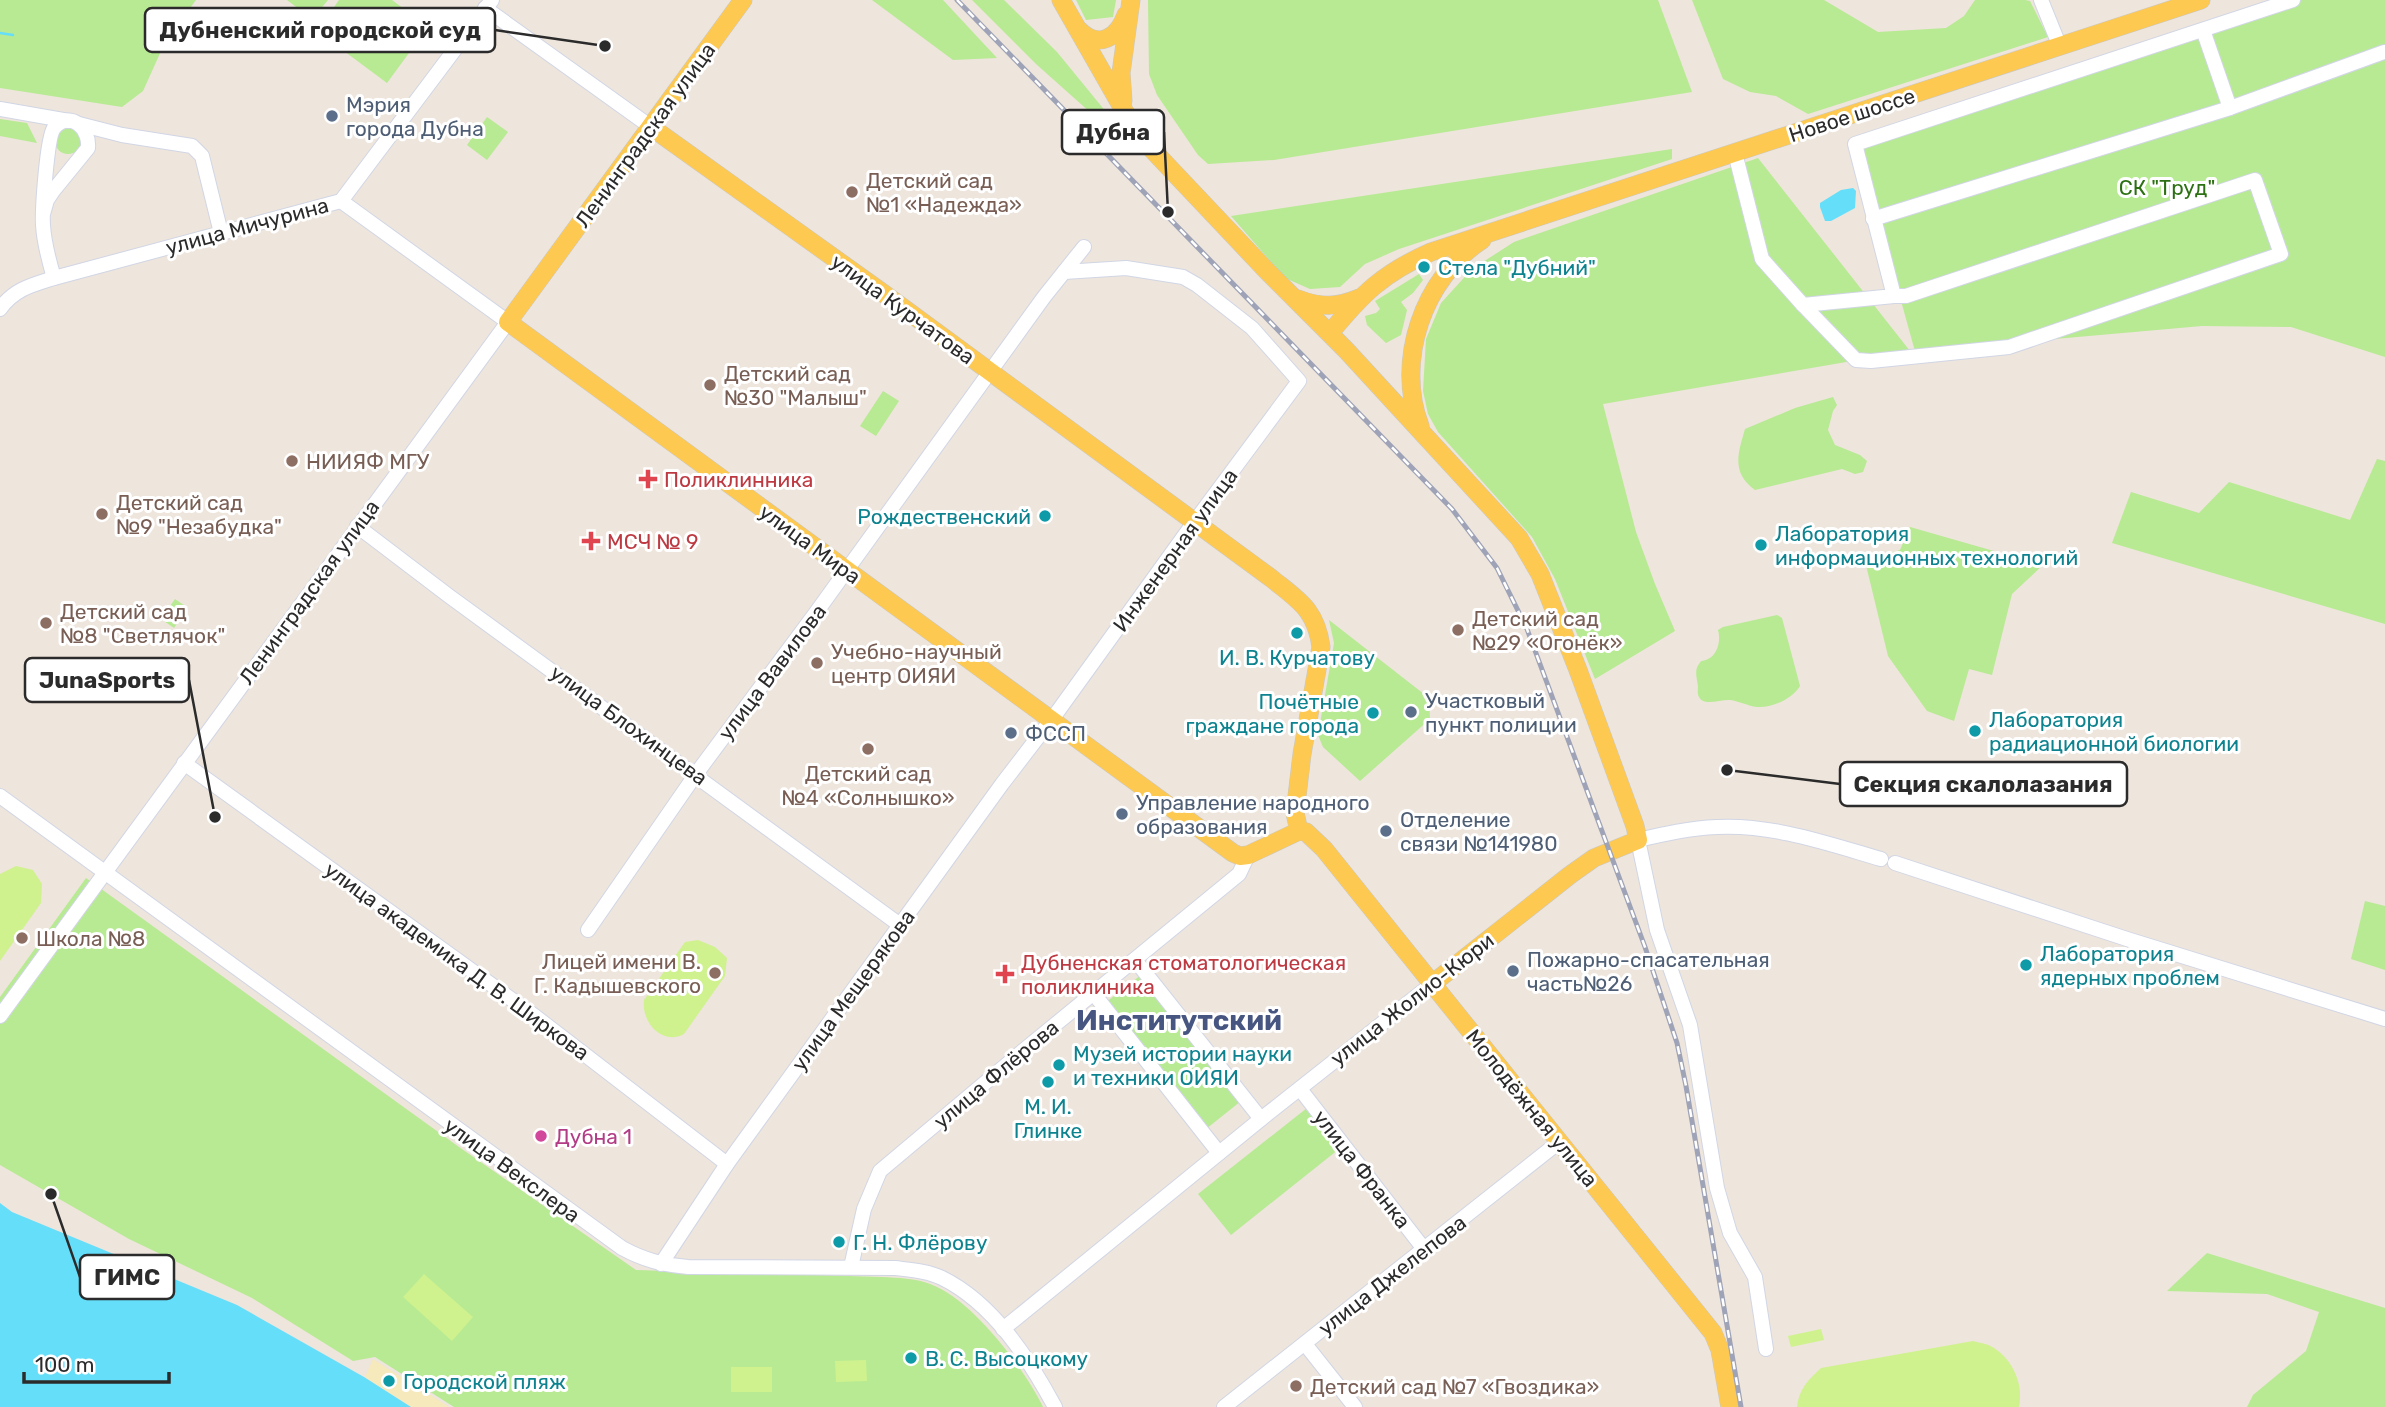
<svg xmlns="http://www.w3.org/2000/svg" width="2385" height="1407" viewBox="0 0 2385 1407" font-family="Rubik,sans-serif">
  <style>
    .green { fill: #b7ea93 }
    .sand { fill: #f6e9bc }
    .pitch { fill: #cff28e }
    .water { fill: #65defa }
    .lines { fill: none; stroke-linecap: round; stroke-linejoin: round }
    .stream { stroke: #65defa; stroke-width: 2.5 }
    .minor-casing { stroke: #d1d6e5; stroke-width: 16 }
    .major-casing { stroke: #c8c8c8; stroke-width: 19 }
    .minor { stroke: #fff; stroke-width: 14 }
    .major { stroke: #fec951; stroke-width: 18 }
    .rail-casing { stroke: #9ea3b7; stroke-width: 5 }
    .rail { stroke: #fff; stroke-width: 2.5; stroke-dasharray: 8; stroke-linecap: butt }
    .service-dot { fill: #5c6f8a; stroke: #fff; stroke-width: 2.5 }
    .education-dot { fill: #8d6e63; stroke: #fff; stroke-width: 2.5 }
    .culture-dot { fill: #0f9aa8; stroke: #fff; stroke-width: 2.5 }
    .health-dot { fill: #e0444e; stroke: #fff; stroke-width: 2.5 }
    .hotel-dot { fill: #d1479c; stroke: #fff; stroke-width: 2.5 }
    .labels { text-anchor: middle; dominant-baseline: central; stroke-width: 6; stroke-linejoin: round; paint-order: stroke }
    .service-label { font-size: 21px; fill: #4e5e75; stroke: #fff; text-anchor: start }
    .street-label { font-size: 21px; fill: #2b2b2b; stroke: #fff }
    .education-label { font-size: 21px; fill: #785e54; stroke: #fff; text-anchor: start }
    .park-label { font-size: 21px; fill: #2d7013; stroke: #fff }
    .culture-label { font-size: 21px; fill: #0d838f; stroke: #fff; text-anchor: start }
    .health-label { font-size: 21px; fill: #be3a42; stroke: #fff; text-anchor: start }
    .hotel-label { font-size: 21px; fill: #b23c85; stroke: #fff; text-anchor: start }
    .district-label { font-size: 28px; font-weight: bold; fill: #475581; stroke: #fff }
    .leader { fill: none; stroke: #2b2b2b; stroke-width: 2.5 }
    .callout-dot { fill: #2b2b2b; stroke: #fff; stroke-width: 2.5 }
    .callout { fill: #fff; stroke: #2b2b2b; stroke-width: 2.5 }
    .callout-label { font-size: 23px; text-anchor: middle; font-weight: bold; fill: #2b2b2b }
  </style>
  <rect width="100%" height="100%" fill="#eee5dc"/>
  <!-- green -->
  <g class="green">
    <path d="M0 0H196L166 40 143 91 122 107 0 88Z"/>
    <path d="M287 0H328L312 19Z"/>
    <path d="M339 0H392L428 27 387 83 317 31Z"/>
    <path d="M872 0H943L997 58 953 60Z"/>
    <path d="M972 0H1004L1057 52 1111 118 1110 130 1036 64Z"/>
    <path d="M1076 0H1116L1113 17 1086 20Z"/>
    <path d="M1148 0H1658L1692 92 1274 160 1208 164 1198 155 1157 95 1149 74Z"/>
    <path d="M1692 0H1824L1878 32 1946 28 1964 16 1975 0H2025L2030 1 2048 37 1808 114 1776 96 1750 92 1723 79Z"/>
    <path d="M2281 0H2385V357L2291 327 2202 326 2009 343 1916 355 1856 138Z"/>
    <path d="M487 117 508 132 487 160 467 145Z"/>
    <path d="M0 119 27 123 37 143 0 136Z"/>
    <circle cx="68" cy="141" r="13"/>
    <path d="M1672 149V159L1399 249 1365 264 1340 287 1310 289 1285 278 1231 216Z"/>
    <path d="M1758 158 1910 351 1603 404 1636 532 1655 584 1675 631 1595 679 1555 579 1532 537 1438 432 1428 414 1423 391 1426 339 1441 303 1472 269 1514 242Z"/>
    <path d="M1419 274 1423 280 1413 293 1401 302 1407 310 1401 335 1386 343 1367 325 1365 316 1376 313 1380 309 1375 301Z"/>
    <path d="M883 391 899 401 876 436 860 426Z"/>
    <path d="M1833 397 1837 405 1833 411 1828 430 1835 445 1860 455 1867 461 1863 472 1855 474 1842 469 1755 490C1731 473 1738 453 1745 429L1795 408Z"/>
    <path d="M2377 459 2385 461V624L2112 543 2131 492 2199 513 2229 482 2350 520Z"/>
    <path d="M1910 527 2043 565 2012 594 1992 675 1969 669 1954 721 1927 711 1888 656 1865 561 1900 550Z"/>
    <path d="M175 599 188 608 174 628 161 619Z"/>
    <path d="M1777 615 1782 618 1800 686C1792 699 1772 708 1757 707 1748 706 1739 701 1730 700 1721 699 1704 707 1699 697 1697 693 1698 689 1698 686 1697 679 1694 670 1699 664 1702 659 1703 662 1708 659 1718 654 1721 640 1718 630L1723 627Z"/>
    <path d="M1329 620 1429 698 1430 719 1360 781 1323 747 1318 735 1334 643Z"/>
    <path d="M86 878 459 1147 636 1270 882 1277C898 1278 915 1278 930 1284 971 1298 1025 1369 1043 1407H454L375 1357 353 1361 252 1298 129 1239 0 1165V997Z"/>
    <path d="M2365 901 2385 906V970L2351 959Z"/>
    <path d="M1141 975 1241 1101 1206 1129 1105 1003Z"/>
    <path d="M1307 1108 1339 1149 1231 1235 1198 1194Z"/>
    <path d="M2207 1253 2385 1308V1407H2247L2253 1395 2306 1351 2319 1312 2267 1294 2167 1291Z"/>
  </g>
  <!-- sand -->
  <path class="sand" d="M373 1359C398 1376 424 1390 449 1407H411L365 1377Z"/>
  <!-- pitch -->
  <g class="pitch">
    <path d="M16 866 33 870 42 884 41 903 0 961V874Z"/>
    <path d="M698 940 715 947 727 958 725 976 684 1034C662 1046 641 1022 644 1000L685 942Z"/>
    <path d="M424 1274 473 1317 452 1341 403 1297Z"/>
    <path d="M1821 1329 1824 1340 1791 1347 1788 1336Z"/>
    <path d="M1973 1341C1980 1343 1989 1344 1994 1348 2013 1360 2024 1385 2019 1407H1797C1799 1389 1808 1380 1821 1368Z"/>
    <path d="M866 1360 867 1381 836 1382 835 1361Z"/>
    <rect x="731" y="1367" width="41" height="25"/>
  </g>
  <!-- water -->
  <g class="water">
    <path d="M1853 188 1856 191 1855 208 1831 221H1825L1820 207V203L1841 190Z"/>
    <path d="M0 1203 12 1212 237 1305 364 1377 411 1407H0Z"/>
  </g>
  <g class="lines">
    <!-- stream -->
    <path class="stream" d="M0 33 13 35"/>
    <defs>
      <g id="minor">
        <path d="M2041 0 2060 47"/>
        <path d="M485 8 651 127"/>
        <path d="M2203 30 2230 108"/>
        <path d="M0 109 69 121"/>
        <path d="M79 124 122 135 192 146 202 156 221 233"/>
        <path d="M1735 153 1762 259 1803 305 1894 296 1855 144 2293 0"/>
        <path d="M43 214 47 200 53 191 88 148C90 128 70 110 54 128 47 137 42 211 43 225 44 243 49 261 54 278"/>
        <path d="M1873 219 2230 108 2384 52"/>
        <path d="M1803 305 1856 360 1871 361 2009 347 2281 254 2255 180 1906 296H1894"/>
        <path d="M0 309C14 289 32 285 54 278L341 201 492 0"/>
        <path d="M357 526 449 596 900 925"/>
        <path d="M184 763 536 1017 727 1164"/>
        <path d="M0 796 622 1248C644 1260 663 1265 688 1267L895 1268C911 1270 928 1271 942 1278 993 1303 1029 1359 1055 1407"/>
        <path d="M1895 863 2127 939 2385 1019"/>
        <path d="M588 930 696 774 815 614 1044 297 1084 247"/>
        <path d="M1135 960 1261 1119"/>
        <path d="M1094 994 1219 1153"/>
        <path d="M0 1016 508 322 341 201"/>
        <path d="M1300 1089 1424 1249"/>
        <path d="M661 1264 727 1164 1002 784 1058 711 1187 532 1299 381 1252 328 1197 285 1183 277 1126 268 1064 272"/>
        <path d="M851 1267 864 1209 880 1171 1018 1055 1239 874 1248 855"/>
        <path d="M1003 1329 1261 1119 1432 984"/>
        <path d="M1305 1344 1355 1407"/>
        <path d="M1766 1349 1755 1277 1730 1233 1717 1188 1690 1025 1657 930 1638 840C1664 834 1690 828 1717 827 1772 824 1829 844 1881 859"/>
        <path d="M1224 1407 1559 1142"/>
      </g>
      <g id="major">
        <path d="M743 0 508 322 1233 853 1240 856 1248 855 1299 831"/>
        <path d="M1061 0 1130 121 1145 142 1266 270 1346 350 1519 538 1540 574 1578 670 1635 826 1638 840 1594 858 1570 875 1432 984"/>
        <path d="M1079 30C1099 50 1118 37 1126 15"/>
        <path d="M1123 101 1121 73 1131 0"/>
        <path d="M651 127 883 293 1271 578C1298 600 1316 609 1321 647L1302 754 1295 813 1299 831"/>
        <path d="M1298 299C1321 308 1337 307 1359 298"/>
        <path d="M1330 333C1362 294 1383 273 1431 252L2201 0"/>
        <path d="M1420 426C1395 361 1423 278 1482 240"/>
        <path d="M1299 831 1306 832 1324 849 1713 1333 1720 1350 1730 1407"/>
      </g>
    </defs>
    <!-- minor casing -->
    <use href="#minor" class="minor-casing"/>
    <!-- major casing -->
    <use href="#major" class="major-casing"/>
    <!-- minor -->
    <use href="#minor" class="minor"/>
    <!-- major -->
    <use href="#major" class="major"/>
    <defs>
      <path id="rail" d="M957 0 1452 509 1497 568 1527 629 1645 947 1677 1043 1686 1086 1741 1407"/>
    </defs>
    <!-- rail casing -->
    <use href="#rail" class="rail-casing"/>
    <!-- rail -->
    <use href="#rail" class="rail"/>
  </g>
  <!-- markers -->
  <g class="service-dot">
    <circle cx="332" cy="116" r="7"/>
    <circle cx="1411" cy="712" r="7"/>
    <circle cx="1011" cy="733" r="7"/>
    <circle cx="1122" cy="814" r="7"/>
    <circle cx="1386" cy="831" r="7"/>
    <circle cx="1513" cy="971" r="7"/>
  </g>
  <g class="education-dot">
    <circle cx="852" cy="192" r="7"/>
    <circle cx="710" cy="385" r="7"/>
    <circle cx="292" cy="461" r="7"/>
    <circle cx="102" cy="514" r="7"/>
    <circle cx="46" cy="623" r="7"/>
    <circle cx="1458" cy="630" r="7"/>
    <circle cx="817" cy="663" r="7"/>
    <circle cx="868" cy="749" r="7"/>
    <circle cx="22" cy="938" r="7"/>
    <circle cx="715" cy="973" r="7"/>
    <circle cx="1296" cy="1386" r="7"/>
  </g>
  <g class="culture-dot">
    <circle cx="1424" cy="267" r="7"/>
    <circle cx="1045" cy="516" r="7"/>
    <circle cx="1761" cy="545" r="7"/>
    <circle cx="1297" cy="633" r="7"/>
    <circle cx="1373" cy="713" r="7"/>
    <circle cx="1975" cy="731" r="7"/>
    <circle cx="2026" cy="965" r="7"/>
    <circle cx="1059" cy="1065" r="7"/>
    <circle cx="1048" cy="1082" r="7"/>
    <circle cx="839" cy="1242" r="7"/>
    <circle cx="911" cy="1358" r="7"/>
    <circle cx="389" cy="1381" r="7"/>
  </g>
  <g class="health-dot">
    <path d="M644.5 468.5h7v7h7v7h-7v7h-7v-7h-7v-7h7z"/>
    <path d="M587.5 530.5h7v7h7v7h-7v7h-7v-7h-7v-7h7z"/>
    <path d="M1001.5 963.5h7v7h7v7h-7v7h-7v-7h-7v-7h7z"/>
  </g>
  <circle class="hotel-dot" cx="541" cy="1136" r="7"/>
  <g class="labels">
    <!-- service labels -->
    <g class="service-label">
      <text x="346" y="104">Мэрия<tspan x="346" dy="24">города Дубна</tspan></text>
      <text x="1425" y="700">Участковый<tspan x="1425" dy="24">пункт полиции</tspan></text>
      <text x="1025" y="733">ФССП</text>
      <text x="1136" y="802">Управление народного<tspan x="1136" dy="24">образования</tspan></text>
      <text x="1400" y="819">Отделение<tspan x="1400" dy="24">связи №141980</tspan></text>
      <text x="1527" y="959">Пожарно-спасательная<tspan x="1527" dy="24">часть№26</tspan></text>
    </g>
    <!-- street labels -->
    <g class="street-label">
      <text transform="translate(1852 115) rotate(-18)">Новое шоссе</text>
      <text transform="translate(645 135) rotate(-54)">Ленинградская улица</text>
      <text transform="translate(247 226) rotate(-15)">улица Мичурина</text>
      <text transform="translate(903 309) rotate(36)">улица Курчатова</text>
      <text transform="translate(810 544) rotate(36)">улица Мира</text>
      <text transform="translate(1175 550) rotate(-54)">Инженерная улица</text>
      <text transform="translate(309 592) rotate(-54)">Ленинградская улица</text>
      <text transform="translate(772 672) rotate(-53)">улица Вавилова</text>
      <text transform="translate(629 725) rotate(36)">улица Блохинцева</text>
      <text transform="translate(457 961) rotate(36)">улица академика Д. В. Ширкова</text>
      <text transform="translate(853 990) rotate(-54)">улица Мещерякова</text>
      <text transform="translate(1412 999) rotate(-38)">улица Жолио-Кюри</text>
      <text transform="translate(996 1074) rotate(-40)">улица Флёрова</text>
      <text transform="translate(1532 1108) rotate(51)">Молодёжная улица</text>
      <text transform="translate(1362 1169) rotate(52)">улица Франка</text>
      <text transform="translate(512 1170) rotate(36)">улица Векслера</text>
      <text transform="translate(1392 1275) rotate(-38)">улица Джелепова</text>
    </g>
    <!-- education labels -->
    <g class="education-label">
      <text x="866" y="180">Детский сад<tspan x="866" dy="24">№1 «Надежда»</tspan></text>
      <text x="724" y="373">Детский сад<tspan x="724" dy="24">№30 "Малыш"</tspan></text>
      <text x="306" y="461">НИИЯФ МГУ</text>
      <text x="116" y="502">Детский сад<tspan x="116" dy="24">№9 "Незабудка"</tspan></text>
      <text x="60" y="611">Детский сад<tspan x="60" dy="24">№8 "Светлячок"</tspan></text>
      <text x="1472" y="618">Детский сад<tspan x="1472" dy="24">№29 «Огонёк»</tspan></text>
      <text x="831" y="651">Учебно-научный<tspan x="831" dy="24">центр ОИЯИ</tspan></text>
      <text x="868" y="773" text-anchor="middle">Детский сад<tspan x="868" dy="24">№4 «Солнышко»</tspan></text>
      <text x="36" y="938">Школа №8</text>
      <text x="701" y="961" text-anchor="end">Лицей имени В.<tspan x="701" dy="24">Г. Кадышевского</tspan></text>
      <text x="1310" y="1386">Детский сад №7 «Гвоздика»</text>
    </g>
    <!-- park labels -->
    <g class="park-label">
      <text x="2167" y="187">СК "Труд"</text>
    </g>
    <!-- culture labels -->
    <g class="culture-label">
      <text x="1438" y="267">Стела "Дубний"</text>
      <text x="1031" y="516" text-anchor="end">Рождественский</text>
      <text x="1775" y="533">Лаборатория<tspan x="1775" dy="24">информационных технологий</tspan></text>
      <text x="1297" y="657" text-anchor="middle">И. В. Курчатову</text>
      <text x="1359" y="701" text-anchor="end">Почётные<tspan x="1359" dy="24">граждане города</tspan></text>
      <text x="1989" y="719">Лаборатория<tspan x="1989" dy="24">радиационной биологии</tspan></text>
      <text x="2040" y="953">Лаборатория<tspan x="2040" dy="24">ядерных проблем</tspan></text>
      <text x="1073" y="1053">Музей истории науки<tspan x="1073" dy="24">и техники ОИЯИ</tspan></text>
      <text x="1048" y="1106" text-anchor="middle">М. И.<tspan x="1048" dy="24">Глинке</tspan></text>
      <text x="853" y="1242">Г. Н. Флёрову</text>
      <text x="925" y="1358">В. С. Высоцкому</text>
      <text x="403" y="1381">Городской пляж</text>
    </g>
    <!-- health labels -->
    <g class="health-label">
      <text x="664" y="479">Поликлинника</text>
      <text x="607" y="541">МСЧ № 9</text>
      <text x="1021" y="962">Дубненская стоматологическая<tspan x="1021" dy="24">поликлиника</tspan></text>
    </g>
    <!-- hotel labels -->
    <g class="hotel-label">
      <text x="555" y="1136">Дубна 1</text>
    </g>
    <!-- district labels -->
    <g class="district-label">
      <text x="1179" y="1020">Институтский</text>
    </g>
  </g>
  <!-- callouts -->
  <path class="leader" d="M605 46L495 30M1168 212L1164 132M215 817L189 680M1727 770L1840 784M51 1194L80 1277"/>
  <g class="callout-dot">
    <circle cx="605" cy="46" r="7"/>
    <circle cx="1168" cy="212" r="7"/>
    <circle cx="215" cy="817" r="7"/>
    <circle cx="1727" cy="770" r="7"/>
    <circle cx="51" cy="1194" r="7"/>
  </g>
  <g class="callout">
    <rect x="145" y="8" width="350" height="44" rx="7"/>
    <rect x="1062" y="110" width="102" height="44" rx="7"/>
    <rect x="25" y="658" width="164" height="44" rx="7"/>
    <rect x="1840" y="762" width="287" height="44" rx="7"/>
    <rect x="80" y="1255" width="94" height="44" rx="7"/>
  </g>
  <g class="callout-label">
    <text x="320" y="38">Дубненский городской суд</text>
    <text x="1113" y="140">Дубна</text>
    <text x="107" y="688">JunaSports</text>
    <text x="1983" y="792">Секция скалолазания</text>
    <text x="127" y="1285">ГИМС</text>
  </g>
  <!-- scale -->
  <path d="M24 1372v10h145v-10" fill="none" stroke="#2b2b2b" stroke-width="3.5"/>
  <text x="35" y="1372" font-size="21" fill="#2b2b2b" stroke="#ffffff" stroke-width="5" paint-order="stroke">100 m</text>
</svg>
